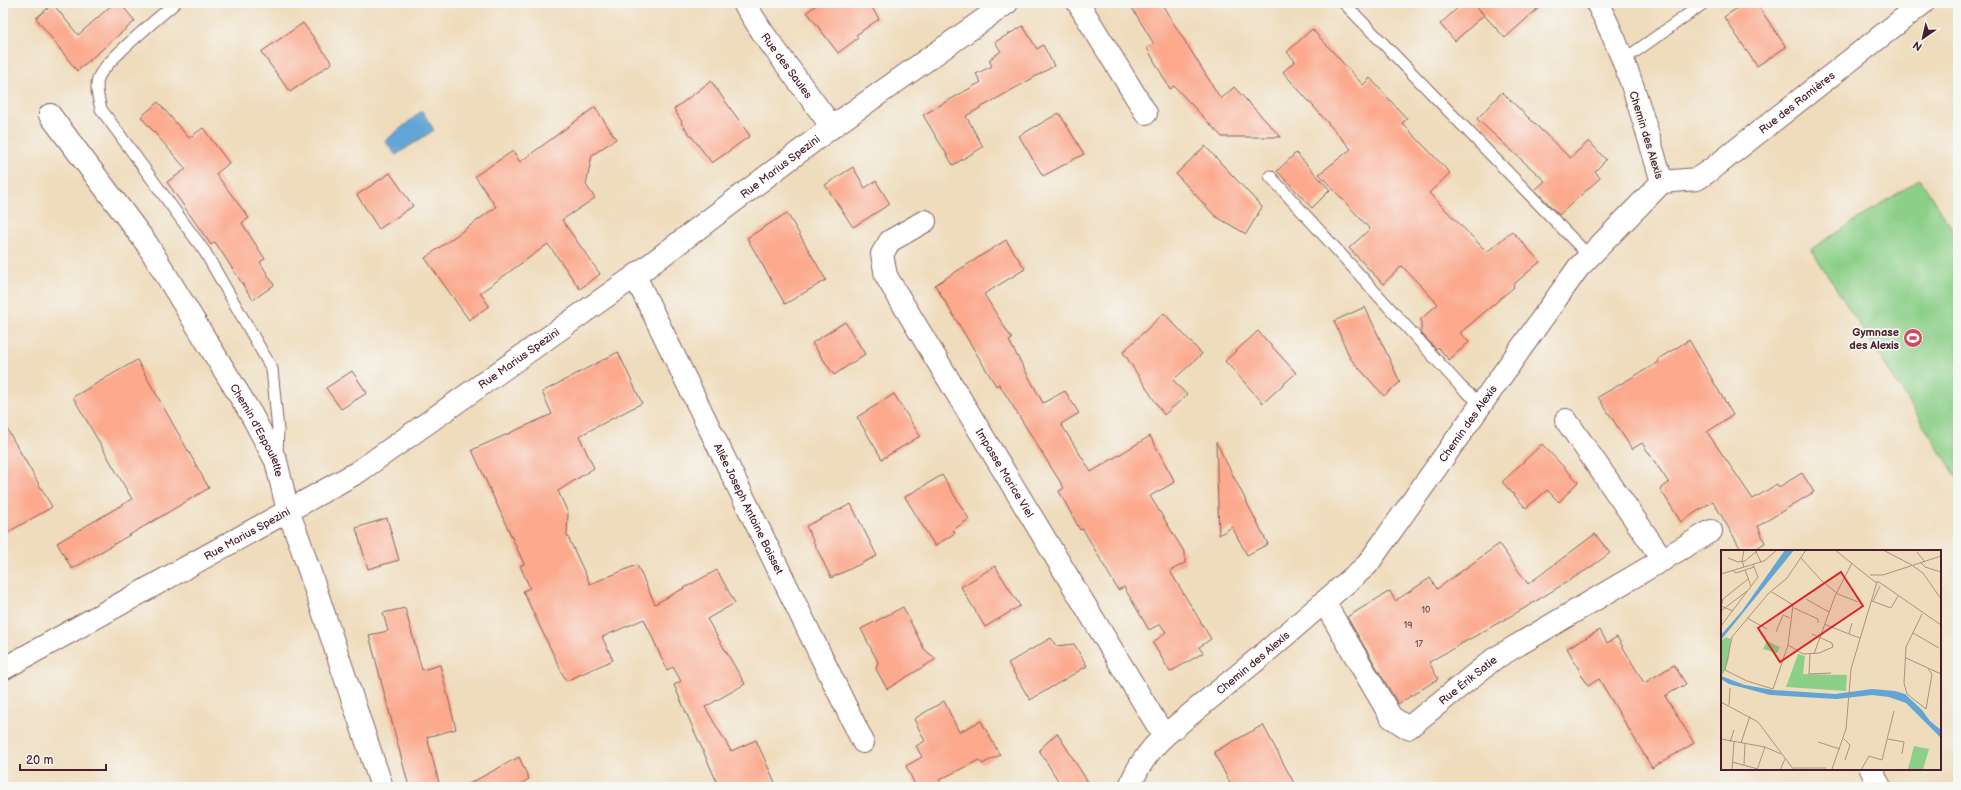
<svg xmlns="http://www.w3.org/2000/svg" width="1961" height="790" viewBox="0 0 1961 790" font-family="'Balsamiq Sans',sans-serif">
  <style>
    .green { fill: #8ccf88; stroke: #6b775a }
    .water { fill: #60a5d5; stroke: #556280 }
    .building { fill: #fca98d }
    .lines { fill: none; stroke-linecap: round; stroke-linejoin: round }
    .service-casing { stroke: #84615e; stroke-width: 13 }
    .minor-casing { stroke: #84615e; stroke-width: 24 }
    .service { stroke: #fff; stroke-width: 11 }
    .minor { stroke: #fff; stroke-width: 22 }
    .labels { text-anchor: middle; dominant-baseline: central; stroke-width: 3.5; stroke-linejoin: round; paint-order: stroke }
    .number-label { font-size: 9px; fill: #764244 }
    .street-label { font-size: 11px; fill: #4a1f2b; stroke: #f6f6f2 }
    .poi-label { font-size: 11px; font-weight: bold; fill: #4a1f2b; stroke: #f6f6f2; text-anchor: end }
    .inset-road { fill: none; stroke: #ad9082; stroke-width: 1 }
    .view { fill: #d62828; fill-opacity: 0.15; stroke: #d62828; stroke-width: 2 }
    .inset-edge { fill: none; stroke: #4a1f2b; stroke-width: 2 }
  </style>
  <rect width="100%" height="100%" fill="#f6f6f2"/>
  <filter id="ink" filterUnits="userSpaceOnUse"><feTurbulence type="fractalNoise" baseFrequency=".025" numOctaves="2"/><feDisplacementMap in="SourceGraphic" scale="8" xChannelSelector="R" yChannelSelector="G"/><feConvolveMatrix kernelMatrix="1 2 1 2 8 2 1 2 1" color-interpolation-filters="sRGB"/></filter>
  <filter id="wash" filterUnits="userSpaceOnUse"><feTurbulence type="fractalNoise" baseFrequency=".012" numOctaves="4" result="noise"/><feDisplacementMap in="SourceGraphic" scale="16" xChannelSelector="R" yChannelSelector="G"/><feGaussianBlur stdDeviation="0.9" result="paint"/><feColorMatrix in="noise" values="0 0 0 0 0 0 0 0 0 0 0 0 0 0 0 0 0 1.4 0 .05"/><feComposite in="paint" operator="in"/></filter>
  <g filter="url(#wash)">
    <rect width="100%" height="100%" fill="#efdcbc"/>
    <!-- green -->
    <path class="green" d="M1920 179 1958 238V479L1811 249Z"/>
    <!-- water -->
    <path class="water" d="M422 111 434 130 396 155 385 141Z"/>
    <g id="blocks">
      <!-- building -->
      <g class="building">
        <path d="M114 3H120L135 21 77 71 36 18 53 4 78 35Z"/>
        <path d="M819 3H869L879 19 856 35 858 38 838 53 807 12Z"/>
        <path d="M1129 3H1161L1221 99 1234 87 1281 137H1222L1174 86 1170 89 1147 48 1154 44Z"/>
        <path d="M1463 3H1473L1484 15 1455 41 1440 24Z"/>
        <path d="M1473 3H1544L1505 38Z"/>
        <path d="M1745 3H1756L1786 47 1757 66 1724 17Z"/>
        <path d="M303 23 332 63 290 92 261 52Z"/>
        <path d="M1023 26 1037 49 1043 45 1054 66 966 116 983 147 953 165 923 115 981 82 976 74 992 66 989 60 1001 51 995 42Z"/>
        <path d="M1312 29 1363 85 1370 78 1407 119 1402 123 1450 173 1429 193 1487 252 1512 231 1540 262 1513 285 1514 287 1460 333 1469 342 1449 360 1438 347 1436 349 1421 333V319L1438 304 1402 266 1383 284 1349 248 1370 229 1319 174 1351 149 1283 72 1295 61 1287 52Z"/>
        <path d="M711 81 750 136 712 163 681 123 682 122 674 109Z"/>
        <path d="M1502 92 1570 158 1589 141 1606 160 1595 171 1600 178 1559 215 1535 190 1545 181 1477 119Z"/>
        <path d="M158 102 189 138 203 128 229 163 216 174 249 218 242 223 265 259 260 262 274 285 253 300 215 242 211 245 167 182 186 169 141 117Z"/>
        <path d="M595 107 616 139 592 155 586 185 595 198 562 220 600 274 580 289 548 244 480 293 489 306 469 320 425 258 496 207 475 176 513 151 520 162Z"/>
        <path d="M1059 113 1084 154 1043 176 1019 136Z"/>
        <path d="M1205 146 1262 207 1246 234 1215 216 1176 174Z"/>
        <path d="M1296 153 1330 190 1312 208 1277 171Z"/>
        <path d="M853 167 865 188 876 181 890 204 853 227 825 185Z"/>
        <path d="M390 173 413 206 379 229 357 195Z"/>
        <path d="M787 213 826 280 785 304 747 238Z"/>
        <path d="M1006 240 1025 269 984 294 1012 339 1009 341 1043 403 1065 391 1079 413 1061 424 1091 472 1150 436 1175 482 1150 496 1185 553V563L1170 571 1211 639 1199 647 1203 653 1170 672 1153 643 1166 632 1160 624 1149 630 1124 587 1118 590 1083 529 1080 530 1059 491 1064 488 999 384 996 386 935 285Z"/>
        <path d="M1365 307 1400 382 1384 396 1350 358 1334 321Z"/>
        <path d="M1164 313 1202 354 1173 380 1187 395 1164 415 1123 352Z"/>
        <path d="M845 322 865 354 834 375 812 343Z"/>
        <path d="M1258 331 1296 373 1263 403 1225 361Z"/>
        <path d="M1689 340 1733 415 1707 432 1753 499 1777 484 1779 487 1802 473 1814 492 1758 526 1765 543 1752 551H1742L1713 501 1681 522 1660 489 1669 483 1642 443 1632 449 1598 397 1659 362 1658 359Z"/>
        <path d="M618 352 642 403 579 436 594 468 558 491 568 513 567 535 590 584 637 565 655 604 717 570 735 603 707 619 745 684 705 707 731 751 756 740 777 787H719L674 685 681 681 673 667 667 670 644 619 602 637 613 660 566 681 523 591 530 588 520 566 524 564 472 450 552 414 542 392Z"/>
        <path d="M137 360 209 488 72 569 57 543 132 499 73 397Z"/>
        <path d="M352 371 367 393 341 409 326 388Z"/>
        <path d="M894 394 920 436 882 459 857 417Z"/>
        <path d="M3 422 52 507 3 535Z"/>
        <path d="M1216 442 1268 544 1247 555 1232 527 1219 535Z"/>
        <path d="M1542 444 1578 482 1559 502 1547 490 1526 508 1502 482Z"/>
        <path d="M942 475 969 519 953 530 955 533 935 546 905 497Z"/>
        <path d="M851 504 877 556 831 578 806 526Z"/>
        <path d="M387 518 399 560 368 569 356 528Z"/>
        <path d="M1595 534 1610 553 1588 569 1523 609 1429 662 1438 679 1398 704 1347 617 1390 591 1395 601 1430 578 1437 589 1499 544 1528 584Z"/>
        <path d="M995 566 1020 606 985 627 961 587Z"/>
        <path d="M903 607 924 649 936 659 887 689 876 669 878 662 861 629Z"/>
        <path d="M405 608 422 670 440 665 456 729 427 737 440 787H409L369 635 388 631 383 613Z"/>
        <path d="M1600 630 1607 643 1617 637 1644 683 1674 665 1686 684 1665 696 1694 743 1652 768 1599 679 1588 686 1567 648Z"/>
        <path d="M1051 638 1056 646 1074 644 1087 666 1030 700 1008 663Z"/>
        <path d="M944 701 959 732 981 721 1000 755 982 764 979 760 939 780 943 787H916L906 766 922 757 916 746 925 741 914 719Z"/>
        <path d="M1263 725 1296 787H1232L1214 752Z"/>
        <path d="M1057 733 1091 787H1062L1039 750Z"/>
        <path d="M519 757 529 779 515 787H463Z"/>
      </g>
    </g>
  </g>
  <g filter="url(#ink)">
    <use href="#blocks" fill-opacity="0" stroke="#84615e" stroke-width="1"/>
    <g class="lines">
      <defs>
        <g id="service">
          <path d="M175 3C161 16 102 63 98 79 95 89 99 100 101 109L205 252 272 369 278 430 277 454"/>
          <path d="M1344 3 1589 256"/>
          <path d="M1622 61 1704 3"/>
          <path d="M1270 176 1462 388 1481 404"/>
        </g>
        <g id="minor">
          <path id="s1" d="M744 3 763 33 832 127"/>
          <path d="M1078 3 1146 113"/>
          <path id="s2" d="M50 115 147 244 251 414 276 461 288 511 299 540 382 787"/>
          <path id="s3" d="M1662 182 1697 179 1712 169 1923 3"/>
          <path id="s4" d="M925 221 890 241 882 254 886 276 1164 736"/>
          <path id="s5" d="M635 276 863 742"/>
          <path d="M1566 420 1663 560"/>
          <path id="s6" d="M1324 602 1391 717 1408 728 1494 659 1711 531"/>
          <path id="s7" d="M3 669 358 472 635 276 832 127 1007 3"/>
          <path d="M1871 769 1880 787"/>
          <path id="s8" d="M1130 787C1136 768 1150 750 1164 736L1259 658 1367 565 1578 268 1662 182C1644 122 1627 58 1597 3"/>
        </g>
      </defs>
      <!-- service casing -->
      <use href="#service" class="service-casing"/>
      <!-- minor casing -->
      <use href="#minor" class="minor-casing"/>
      <!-- service -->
      <use href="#service" class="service"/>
      <!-- minor -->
      <use href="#minor" class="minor"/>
    </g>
  </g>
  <!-- icons -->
  <defs>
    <symbol id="stadium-disc" viewBox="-11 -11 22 22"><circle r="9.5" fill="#d1495b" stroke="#f6f6f2"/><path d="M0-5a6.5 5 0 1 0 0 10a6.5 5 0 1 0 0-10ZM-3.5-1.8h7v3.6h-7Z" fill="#fff"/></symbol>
  </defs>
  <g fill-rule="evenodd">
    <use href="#stadium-disc" x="1902" y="327" width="22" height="22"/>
  </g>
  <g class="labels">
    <!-- number labels -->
    <g class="number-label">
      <text x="1426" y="610">10</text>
      <text x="1408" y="625">19</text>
      <text x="1419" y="644">17</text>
    </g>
    <!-- street labels -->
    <g class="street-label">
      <text stroke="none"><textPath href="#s1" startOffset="76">Rue des Saules</textPath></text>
      <text stroke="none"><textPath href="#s3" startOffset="161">Rue des Ramières</textPath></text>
      <text transform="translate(1646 135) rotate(73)">Chemin des Alexis</text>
      <text stroke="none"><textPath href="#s7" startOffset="927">Rue Marius Spezini</textPath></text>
      <text stroke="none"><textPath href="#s7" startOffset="603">Rue Marius Spezini</textPath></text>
      <text stroke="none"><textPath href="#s8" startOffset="501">Chemin des Alexis</textPath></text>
      <text stroke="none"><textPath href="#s2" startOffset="378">Chemin d'Espoulette</textPath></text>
      <text stroke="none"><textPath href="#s4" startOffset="308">Impasse Morice Viel</textPath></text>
      <text stroke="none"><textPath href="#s5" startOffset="259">Allée Joseph Antoine Boisset</textPath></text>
      <text stroke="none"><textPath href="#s7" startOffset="279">Rue Marius Spezini</textPath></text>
      <text stroke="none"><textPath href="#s8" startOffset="177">Chemin des Alexis</textPath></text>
      <text stroke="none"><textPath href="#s6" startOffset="230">Rue Érik Satie</textPath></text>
    </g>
    <!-- poi labels -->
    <g class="poi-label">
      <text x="1899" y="332">Gymnase<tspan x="1899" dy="13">des Alexis</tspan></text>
    </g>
  </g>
  <!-- overview -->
  <g transform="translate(1721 550)">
    <rect width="220" height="220" fill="#efdcbc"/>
    <path d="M5 87 10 89 8 108 4 121 0 125V91ZM46 91 59 97 56 103 42 99ZM77 104 84 106 82 124 126 125 125 141 65 137ZM193 196 208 199 202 220 187 219Z" fill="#8ccf88"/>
    <path d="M64 0H73L0 90V85L21 61ZM0 126 24 135 52 140 114 144 151 139 174 141 184 144 201 160 209 171 220 180V188L185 153 168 147 151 145 115 149 49 145 8 134 0 129Z" fill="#60a5d5"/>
    <path class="inset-road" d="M23 0 21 11 23 17M34 0 40 12M114 0 154 32H158L220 75M162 0 191 15M196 2 204 12M7 8 17 12 24 11 37 0M80 8 101 31 117 44 137 52M199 12 204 17 220 22M192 16 202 23 220 49M24 20 30 36M12 21 15 23 33 17M0 24 43 11 56 0M149 25H162L220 6M51 42 72 55 67 95 82 104 98 103 112 97 111 93 91 84M85 49 108 62M151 51 170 58 177 46M152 51 159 36M0 56 2 49 27 29M0 56 12 61M73 58 97 69V73M0 61 26 41M201 64 185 97 183 133 186 144 205 159 211 124 207 119M26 68 46 79M131 73 128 84 139 88M103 74 128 84M0 76 37 27 32 14M55 82 62 65 69 68M192 83 218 98M67 95 52 139 26 131 4 120 11 87 47 44 66 28 85 0M89 104 88 124 110 123M93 104 114 46 131 13M185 108 220 124M0 152 37 172 73 220M8 155 9 138M0 189 44 197 60 204M123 189 129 195 124 210M167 189 183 192 181 204M9 192 13 180M97 192 119 199M20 193 29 166M11 212 37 219M23 215 24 193M72 218H105M111 219 125 179 130 119 156 32M11 220 13 192M36 220 44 197M59 220 64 209M140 220 148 206 161 210 173 161"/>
    <path class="view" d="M120 22 142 56 59 112 37 78Z"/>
    <rect width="220" height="220" class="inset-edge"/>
  </g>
  <!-- margin -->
  <rect width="1961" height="790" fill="none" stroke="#f6f6f2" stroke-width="16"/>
  <!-- north arrow -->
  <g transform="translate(1923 38) rotate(214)" stroke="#f6f6f2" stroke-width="3" paint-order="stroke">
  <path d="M0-3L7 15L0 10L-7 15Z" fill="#4a1f2b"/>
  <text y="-6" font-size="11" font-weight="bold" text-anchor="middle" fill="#4a1f2b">N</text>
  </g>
  <!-- scale -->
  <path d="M20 764v6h86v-6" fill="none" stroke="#4a1f2b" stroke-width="2"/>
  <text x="26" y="764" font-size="12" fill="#4a1f2b" stroke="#f6f6f2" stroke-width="3" paint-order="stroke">20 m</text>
</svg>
